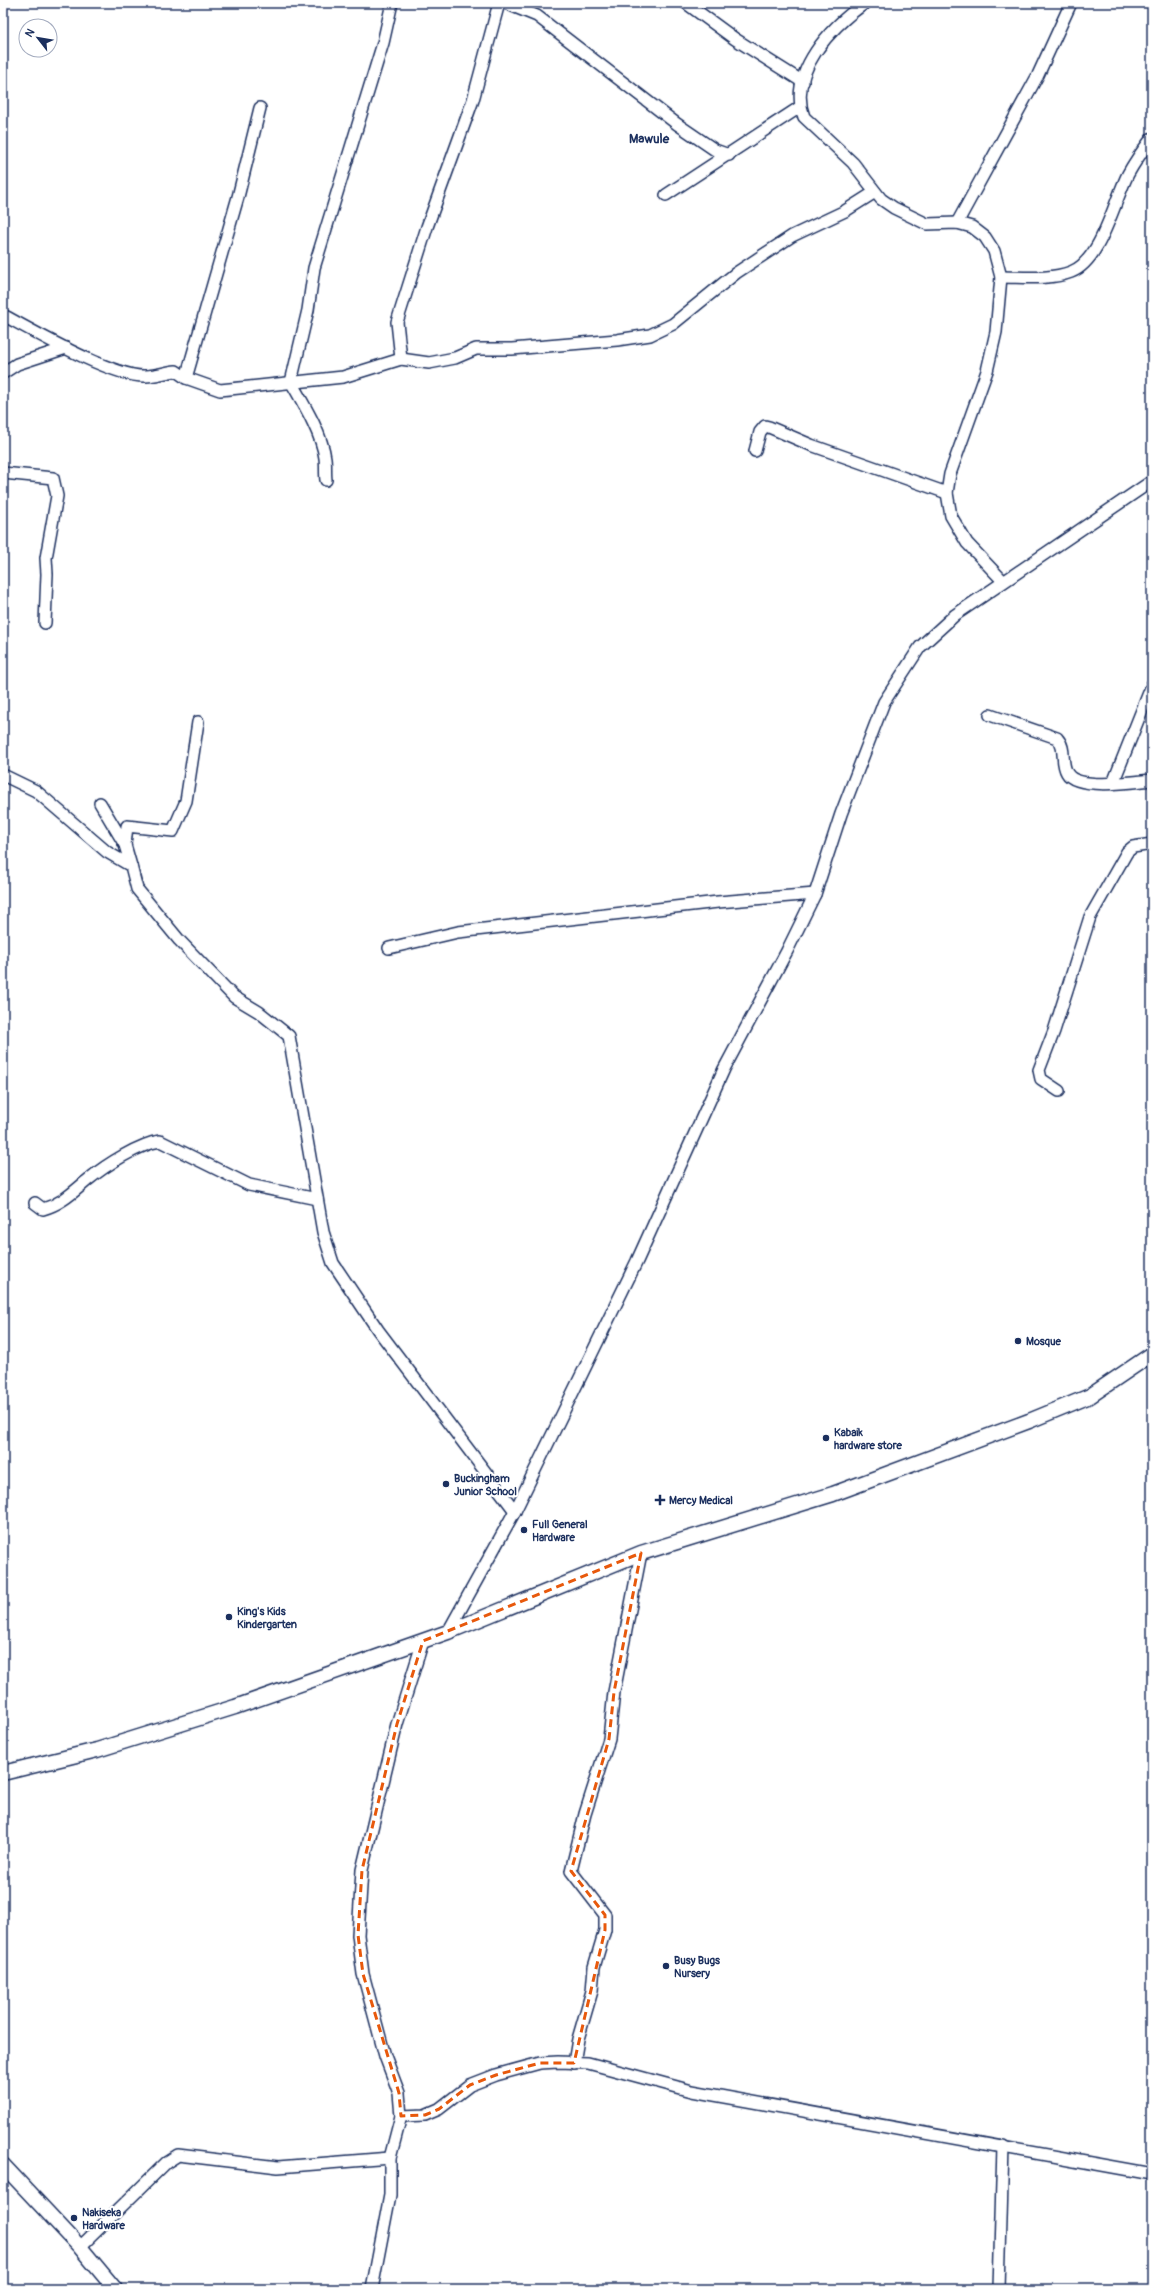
<svg xmlns="http://www.w3.org/2000/svg" width="1155" height="2292" viewBox="0 0 1155 2292" font-family="Pangolin,sans-serif">
  <style>
    .lines { fill: none; stroke-linecap: round; stroke-linejoin: round }
    .minor-casing { stroke: #1b2f5e; stroke-width: 14 }
    .tertiary-casing { stroke: #1b2f5e; stroke-width: 17 }
    .minor { stroke: #fff; stroke-width: 11 }
    .tertiary { stroke: #fff; stroke-width: 14 }
    .marked { fill: none; stroke: #e8590c; stroke-width: 3; stroke-dasharray: 8 5; stroke-linejoin: round }
    .poi-dot { fill: #1b2f5e; stroke: #fff; stroke-width: 1.5 }
    .labels { text-anchor: middle; dominant-baseline: central; stroke-width: 4; stroke-linejoin: round; paint-order: stroke }
    .poi-label { font-size: 11px; font-weight: bold; fill: #1b2f5e; stroke: #fff; text-anchor: start }
    .quarter-label { font-size: 13px; font-weight: bold; fill: #1b2f5e; stroke: #fff }
  </style>
  <rect width="100%" height="100%" fill="#fff"/>
  <filter id="ink" filterUnits="userSpaceOnUse"><feTurbulence type="fractalNoise" baseFrequency=".025" numOctaves="2"/><feDisplacementMap in="SourceGraphic" scale="8" xChannelSelector="R" yChannelSelector="G"/><feConvolveMatrix kernelMatrix="1 2 1 2 8 2 1 2 1" color-interpolation-filters="sRGB"/></filter>
  <g filter="url(#ink)">
    <g class="lines">
      <defs>
        <g id="minor">
          <path d="M505 3 537 16 677 124 715 150 729 155"/>
          <path d="M686 3 735 39 803 82"/>
          <path d="M865 3C832 26 787 72 804 117L853 163 881 199 894 208 927 224 957 223 972 227 985 237 994 251 1001 277 996 332 987 371 950 474 947 493 951 516 967 543 1003 581"/>
          <path d="M666 195 800 107"/>
          <path d="M957 223 1038 75 1071 3"/>
          <path d="M1001 277C1024 277 1050 280 1071 272 1101 261 1114 201 1128 174 1135 161 1143 150 1152 138"/>
          <path d="M3 315C33 331 114 378 146 376 156 376 166 372 176 371L186 378 220 390 343 377 401 359 429 363 455 358 476 349H512L617 340 650 335 673 324 736 273 792 236 845 211 875 192"/>
          <path d="M401 359 397 322 427 227 473 100 499 3"/>
          <path d="M3 373 17 364 66 348"/>
          <path d="M186 378 238 197 260 108"/>
          <path d="M755 451 760 432 765 426 769 427 811 445 947 493"/>
          <path d="M3 473 53 478 57 496 46 558 47 574 45 623"/>
          <path d="M326 480C325 473 326 465 325 458 322 434 303 403 291 382L308 310 314 268 383 43 392 3"/>
          <path d="M990 715 1057 738C1067 749 1060 761 1067 773 1076 790 1135 782 1152 780"/>
          <path d="M3 775 36 791 107 852 131 866 137 889 179 940 234 997 259 1012 289 1036 323 1232 333 1263 378 1330 515 1511"/>
          <path d="M1113 783 1152 685"/>
          <path d="M100 803 125 845 131 866"/>
          <path d="M125 845 127 826 173 831 186 801 198 722"/>
          <path d="M389 948 458 932 718 902 815 894"/>
          <path d="M1059 1091 1041 1079 1039 1070 1054 1031 1090 917 1127 852 1133 847 1152 844"/>
          <path d="M35 1203 43 1209C62 1204 74 1191 89 1179 106 1165 139 1144 160 1141L249 1185 317 1199"/>
          <path d="M448 1632 515 1511 637 1261 724 1069 787 951 815 894 841 814 884 702 920 647 955 615 1152 481"/>
          <path d="M574 2063 578 2039 592 1991 594 1967 605 1930V1915L571 1871 585 1814 609 1739 614 1692 641 1553"/>
          <path d="M401 2116 425 2115 439 2109 470 2085 496 2075 540 2063 558 2062 588 2063 692 2091 1152 2174"/>
          <path d="M80 2247 167 2162 178 2155 278 2167 390 2158"/>
          <path d="M372 2289 390 2195V2158L401 2116 399 2093 385 2056 363 1974 358 1935 362 1870 397 1724 423 1641"/>
          <path d="M999 2289 1003 2146"/>
        </g>
        <g id="tertiary">
          <path d="M3 1773 97 1750 235 1707 448 1632 641 1553 833 1494 1029 1421 1090 1396 1152 1354"/>
          <path d="M3 2165 80 2247 115 2289"/>
        </g>
      </defs>
      <!-- minor casing -->
      <use href="#minor" class="minor-casing"/>
      <!-- tertiary casing -->
      <use href="#tertiary" class="tertiary-casing"/>
      <!-- minor -->
      <use href="#minor" class="minor"/>
      <!-- tertiary -->
      <use href="#tertiary" class="tertiary"/>
    </g>
  </g>
  <!-- marked area -->
  <path class="marked" d="M641 1553 614 1692 609 1739 571 1871 605 1915V1930L574 2063H540L496 2075 470 2085 439 2109 425 2115 401 2116 399 2093 363 1974 358 1935 362 1870 397 1724 423 1641Z"/>
  <!-- markers -->
  <g class="poi-dot">
    <circle cx="1018" cy="1341" r="4"/>
    <circle cx="826" cy="1438" r="4"/>
    <circle cx="446" cy="1484" r="4"/>
    <path d="M658 1494h4v4h4v4h-4v4h-4v-4h-4v-4h4z"/>
    <circle cx="524" cy="1530" r="4"/>
    <circle cx="229" cy="1617" r="4"/>
    <circle cx="666" cy="1966" r="4"/>
    <circle cx="74" cy="2218" r="4"/>
  </g>
  <g class="labels">
    <!-- poi labels -->
    <g class="poi-label">
      <text x="1026" y="1341">Mosque</text>
      <text x="834" y="1432">Kabaik<tspan x="834" dy="13">hardware store</tspan></text>
      <text x="454" y="1478">Buckingham<tspan x="454" dy="13">Junior School</tspan></text>
      <text x="669" y="1500">Mercy Medical</text>
      <text x="532" y="1524">Full General<tspan x="532" dy="13">Hardware</tspan></text>
      <text x="237" y="1611">King's Kids<tspan x="237" dy="13">Kindergarten</tspan></text>
      <text x="674" y="1960">Busy Bugs<tspan x="674" dy="13">Nursery</tspan></text>
      <text x="82" y="2212">Nakiseka<tspan x="82" dy="13">Hardware</tspan></text>
    </g>
    <!-- quarter labels -->
    <g class="quarter-label">
      <text x="649" y="139">Mawule</text>
    </g>
  </g>
  <!-- margin -->
  <rect width="1155" height="2292" fill="none" stroke="#fff" stroke-width="16"/>
  <rect x="8" y="8" width="1139" height="2276" fill="none" stroke="#1b2f5e" stroke-width="1.5" filter="url(#ink)"/>
  <!-- north arrow -->
  <g transform="translate(38 38) rotate(301)"><circle r="19" fill="#ffffff" stroke="#a4acbf"/>
  <path d="M0-3L7 15L0 10L-7 15Z" fill="#1b2f5e"/>
  <text y="-6" font-size="11" font-weight="bold" text-anchor="middle" fill="#1b2f5e">N</text>
  </g>
</svg>
